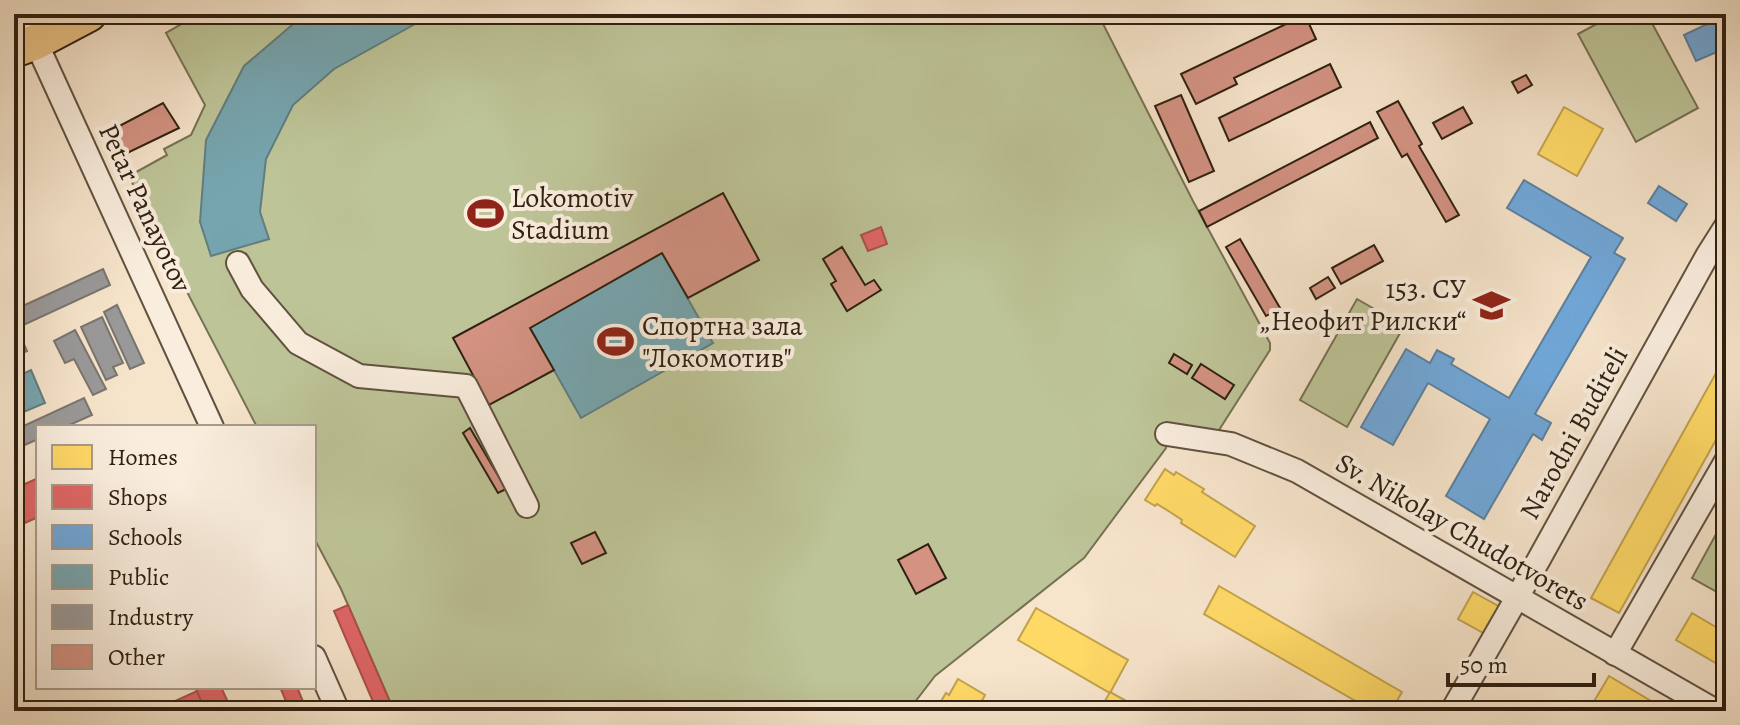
<svg xmlns="http://www.w3.org/2000/svg" width="1740" height="725" viewBox="0 0 1740 725" font-family="Alegreya,serif">
  <style>
    .green { fill: #bdc497; stroke: #767254; stroke-width: 2 }
    .homes { fill: #ffd966; stroke: #c1a24c; stroke-width: 2 }
    .shops { fill: #e06666; stroke: #ab514c; stroke-width: 2 }
    .schools { fill: #6fa8dc; stroke: #5c809f; stroke-width: 2 }
    .public { fill: #76a5af; stroke: #617d80; stroke-width: 2 }
    .industry { fill: #999; stroke: #797570; stroke-width: 2 }
    .building { fill: #d39282; stroke: #2f2111; stroke-width: 2 }
    .lines { fill: none; stroke-linecap: round; stroke-linejoin: round }
    .street-casing { stroke: #615240; stroke-width: 26 }
    .primary-casing { stroke: #2f2111; stroke-width: 38 }
    .street { stroke: #f9eddd; stroke-width: 22 }
    .primary { stroke: #ebc286; stroke-width: 34 }
    .labels { text-anchor: middle; dominant-baseline: central; stroke-width: 8; stroke-linejoin: round; paint-order: stroke }
    .poi-label { font-size: 28px; fill: #2f2111; stroke: #f9eddd; text-anchor: start }
    .street-label { font-size: 28px; fill: #2f2111; stroke: #f9eddd }
  </style>
  <rect width="100%" height="100%" fill="#f6e4cb"/>
  <filter id="stains"><feTurbulence type="fractalNoise" baseFrequency=".0025" numOctaves="4"/><feColorMatrix values="0 0 0 0 .2 0 0 0 0 .09 0 0 0 0 .02 0 0 0 .5 -.17"/></filter>
  <radialGradient id="worn" r=".72"><stop offset=".6" stop-color="#630" stop-opacity="0"/><stop offset="1" stop-color="#630" stop-opacity=".3"/></radialGradient>
  <!-- green -->
  <g class="green">
    <path d="M199 14H1098L1193 201 1270 343V350L1219 430 1213 431 1169 424 1166 448 1084 558 935 676 908 711H394L341 589 314 538V427H257L156 232 129 176 167 155 164 149 191 135 205 105 166 33Z"/>
    <path d="M1615 14H1647L1698 108 1636 142 1578 34Z"/>
    <path d="M1357 299 1404 326 1347 427 1300 400Z"/>
    <path d="M1726 516V597L1692 578Z"/>
  </g>
  <!-- homes -->
  <g class="homes">
    <path d="M1564 107 1603 129 1577 176 1538 154Z"/>
    <path d="M1726 355V422L1619 613 1591 598Z"/>
    <path d="M1165 469 1174 475 1176 472 1204 489 1202 492 1255 526 1235 557 1181 523 1182 520 1170 512 1157 504 1155 506 1145 500Z"/>
    <path d="M1219 586 1402 692 1391 711H1373L1204 614Z"/>
    <path d="M1473 592 1500 607 1485 634 1458 619Z"/>
    <path d="M1036 608 1128 660 1110 693 1018 640Z"/>
    <path d="M1692 613 1726 633V669L1676 640Z"/>
    <path d="M1609 676 1668 711H1608L1593 703Z"/>
    <path d="M958 679 985 695 977 711H935L946 693 949 695Z"/>
    <path d="M1110 692 1139 708 1138 711H1107L1101 708Z"/>
  </g>
  <!-- shops -->
  <g class="shops">
    <path d="M881 227 887 244 868 251 861 235Z"/>
    <path d="M38 478V517L14 528V489Z"/>
    <path d="M348 605 394 711H377L334 611Z"/>
    <path d="M195 687H221L232 711H205Z"/>
    <path d="M280 687H297L307 711H290Z"/>
    <path d="M197 691 205 711H177L173 702Z"/>
  </g>
  <!-- schools -->
  <g class="schools">
    <path d="M1726 15V48L1696 61 1684 35Z"/>
    <path d="M1524 180 1623 238 1614 253 1625 259 1535 414 1551 423 1542 440 1533 434 1484 519 1446 496 1490 419 1428 383 1393 445 1361 427 1406 349 1430 363 1437 350 1454 359 1451 364 1509 398 1591 257 1507 208Z"/>
    <path d="M1659 186 1687 204 1676 221 1648 203Z"/>
  </g>
  <!-- public -->
  <g class="public">
    <path d="M307 14H433L334 69 293 105 266 159 260 212 269 239 211 256 200 222 206 140 244 66 299 19Z"/>
    <path d="M662 253 713 343 581 418 530 328Z"/>
    <path d="M31 370 45 403 14 416V378Z"/>
  </g>
  <!-- industry -->
  <g class="industry">
    <path d="M103 269 110 285 17 328 14 322V310Z"/>
    <path d="M117 305 144 363 130 369 104 312Z"/>
    <path d="M102 317 123 363 113 367 117 375 106 380 81 327Z"/>
    <path d="M14 322 27 351 14 357Z"/>
    <path d="M75 330 106 389 93 395 74 359 65 363 54 341Z"/>
    <path d="M84 398 92 415 65 427H38V439L25 445 17 429Z"/>
    <path d="M19 431 24 443 14 448V434Z"/>
  </g>
  <!-- building -->
  <g class="building">
    <path d="M1305 15 1316 39 1234 78 1237 84 1196 104 1181 74Z"/>
    <path d="M1330 64 1341 87 1229 141 1219 118Z"/>
    <path d="M1526 75 1532 85 1518 93 1512 82Z"/>
    <path d="M1181 95 1214 171 1189 182 1155 106Z"/>
    <path d="M1398 101 1422 144 1419 146 1459 215 1446 222 1407 154 1402 157 1377 112Z"/>
    <path d="M163 103 179 128 119 157 106 133Z"/>
    <path d="M1463 107 1472 123 1442 139 1433 123Z"/>
    <path d="M1370 122 1378 138 1207 227 1199 211Z"/>
    <path d="M723 193 759 260 688 298 662 253 530 328 554 370 489 405 453 338Z"/>
    <path d="M1240 239 1280 308 1266 316 1226 247Z"/>
    <path d="M1374 245 1383 261 1341 284 1332 268Z"/>
    <path d="M842 247 865 285 874 280 881 290 847 311 831 284 836 281 823 259Z"/>
    <path d="M1328 277 1335 288 1316 299 1310 288Z"/>
    <path d="M1174 354 1192 365 1187 374 1169 363Z"/>
    <path d="M1201 364 1234 385 1225 399 1192 378Z"/>
    <path d="M470 428 506 489 498 493 463 433Z"/>
    <path d="M595 532 606 553 582 564 571 543Z"/>
    <path d="M928 544 946 578 916 594 898 560Z"/>
  </g>
  <g class="lines">
    <defs>
      <g id="street">
        <path d="M23 14 212 427"/>
        <path d="M238 263 252 289 298 343 359 376 466 386 527 506"/>
        <path d="M1167 434 1231 444 1297 471 1716 711"/>
        <path d="M1615 654 1726 461"/>
        <path d="M314 657 338 711"/>
        <path d="M1452 711 1538 561 1707 256 1726 226"/>
      </g>
      <path id="primary" d="M14 50 36 42 89 14"/>
    </defs>
    <!-- street casing -->
    <use href="#street" class="street-casing"/>
    <!-- primary casing -->
    <use href="#primary" class="primary-casing"/>
    <!-- street -->
    <use href="#street" class="street"/>
    <!-- primary -->
    <use href="#primary" class="primary"/>
  </g>
  <!-- icons -->
  <defs>
    <symbol id="stadium-bare" viewBox="-9 -9 18 18"><path d="M0-5a6.5 5 0 1 0 0 10a6.5 5 0 1 0 0-10ZM-3.5-1.8h7v3.6h-7Z" fill="#8f2418" stroke="#f9eddd" stroke-width="2.5" paint-order="stroke"/></symbol>
    <symbol id="school-bare" viewBox="-9 -9 18 18"><path d="M0-5L7-2L0 1L-7-2ZM-4 1L0 2.5L4 1V4Q0 6-4 4Z" fill="#8f2418" stroke="#f9eddd" stroke-width="2.5" paint-order="stroke"/></symbol>
  </defs>
  <g fill-rule="evenodd">
    <use href="#stadium-bare" x="460" y="188" width="51" height="51"/>
    <use href="#school-bare" x="1466" y="280" width="51" height="51"/>
    <use href="#stadium-bare" x="590" y="316" width="51" height="51"/>
  </g>
  <g class="labels">
    <!-- poi labels -->
    <g class="poi-label">
      <text x="511" y="198">Lokomotiv<tspan x="511" dy="32">Stadium</tspan></text>
      <text x="1466" y="289" text-anchor="end">153. СУ<tspan x="1466" dy="32">„Неофит Рилски“</tspan></text>
      <text x="642" y="326">Спортна зала<tspan x="642" dy="32">"Локомотив"</tspan></text>
    </g>
    <!-- street labels -->
    <g class="street-label">
      <text transform="translate(145 208) rotate(65)">Petar Panayotov</text>
      <text transform="translate(1574 433) rotate(-61)">Narodni Buditeli</text>
      <text transform="translate(1462 532) rotate(30)">Sv. Nikolay Chudotvorets</text>
    </g>
  </g>
  <!-- margin -->
  <rect width="1740" height="725" fill="none" stroke="#f6e4cb" stroke-width="48"/>
  <rect x="16" y="16" width="1708" height="693" fill="none" stroke="#2f2111" stroke-width="4"/>
  <rect x="24" y="24" width="1692" height="677" fill="none" stroke="#2f2111" stroke-width="2"/>
  <!-- legend -->
  <rect x="36" y="425" width="280" height="264" fill="#f9eddd" stroke="#a89b8b" stroke-width="2"/>
  <rect x="52" y="445" width="40" height="24" fill="#ffd966" stroke="#a89b8b" stroke-width="2"/>
  <text x="108" y="465" font-size="24" fill="#2f2111">Homes</text>
  <rect x="52" y="485" width="40" height="24" fill="#e06666" stroke="#a89b8b" stroke-width="2"/>
  <text x="108" y="505" font-size="24" fill="#2f2111">Shops</text>
  <rect x="52" y="525" width="40" height="24" fill="#6fa8dc" stroke="#a89b8b" stroke-width="2"/>
  <text x="108" y="545" font-size="24" fill="#2f2111">Schools</text>
  <rect x="52" y="565" width="40" height="24" fill="#76a5af" stroke="#a89b8b" stroke-width="2"/>
  <text x="108" y="585" font-size="24" fill="#2f2111">Public</text>
  <rect x="52" y="605" width="40" height="24" fill="#999999" stroke="#a89b8b" stroke-width="2"/>
  <text x="108" y="625" font-size="24" fill="#2f2111">Industry</text>
  <rect x="52" y="645" width="40" height="24" fill="#d39282" stroke="#a89b8b" stroke-width="2"/>
  <text x="108" y="665" font-size="24" fill="#2f2111">Other</text>
  <!-- scale -->
  <path d="M1448 673v12h146v-12" fill="none" stroke="#2f2111" stroke-width="4"/>
  <text x="1460" y="673" font-size="24" fill="#2f2111" stroke="#f9eddd" stroke-width="6" paint-order="stroke">50 m</text>
  <rect width="100%" height="100%" filter="url(#stains)"/>
  <rect width="100%" height="100%" fill="url(#worn)"/>
</svg>
